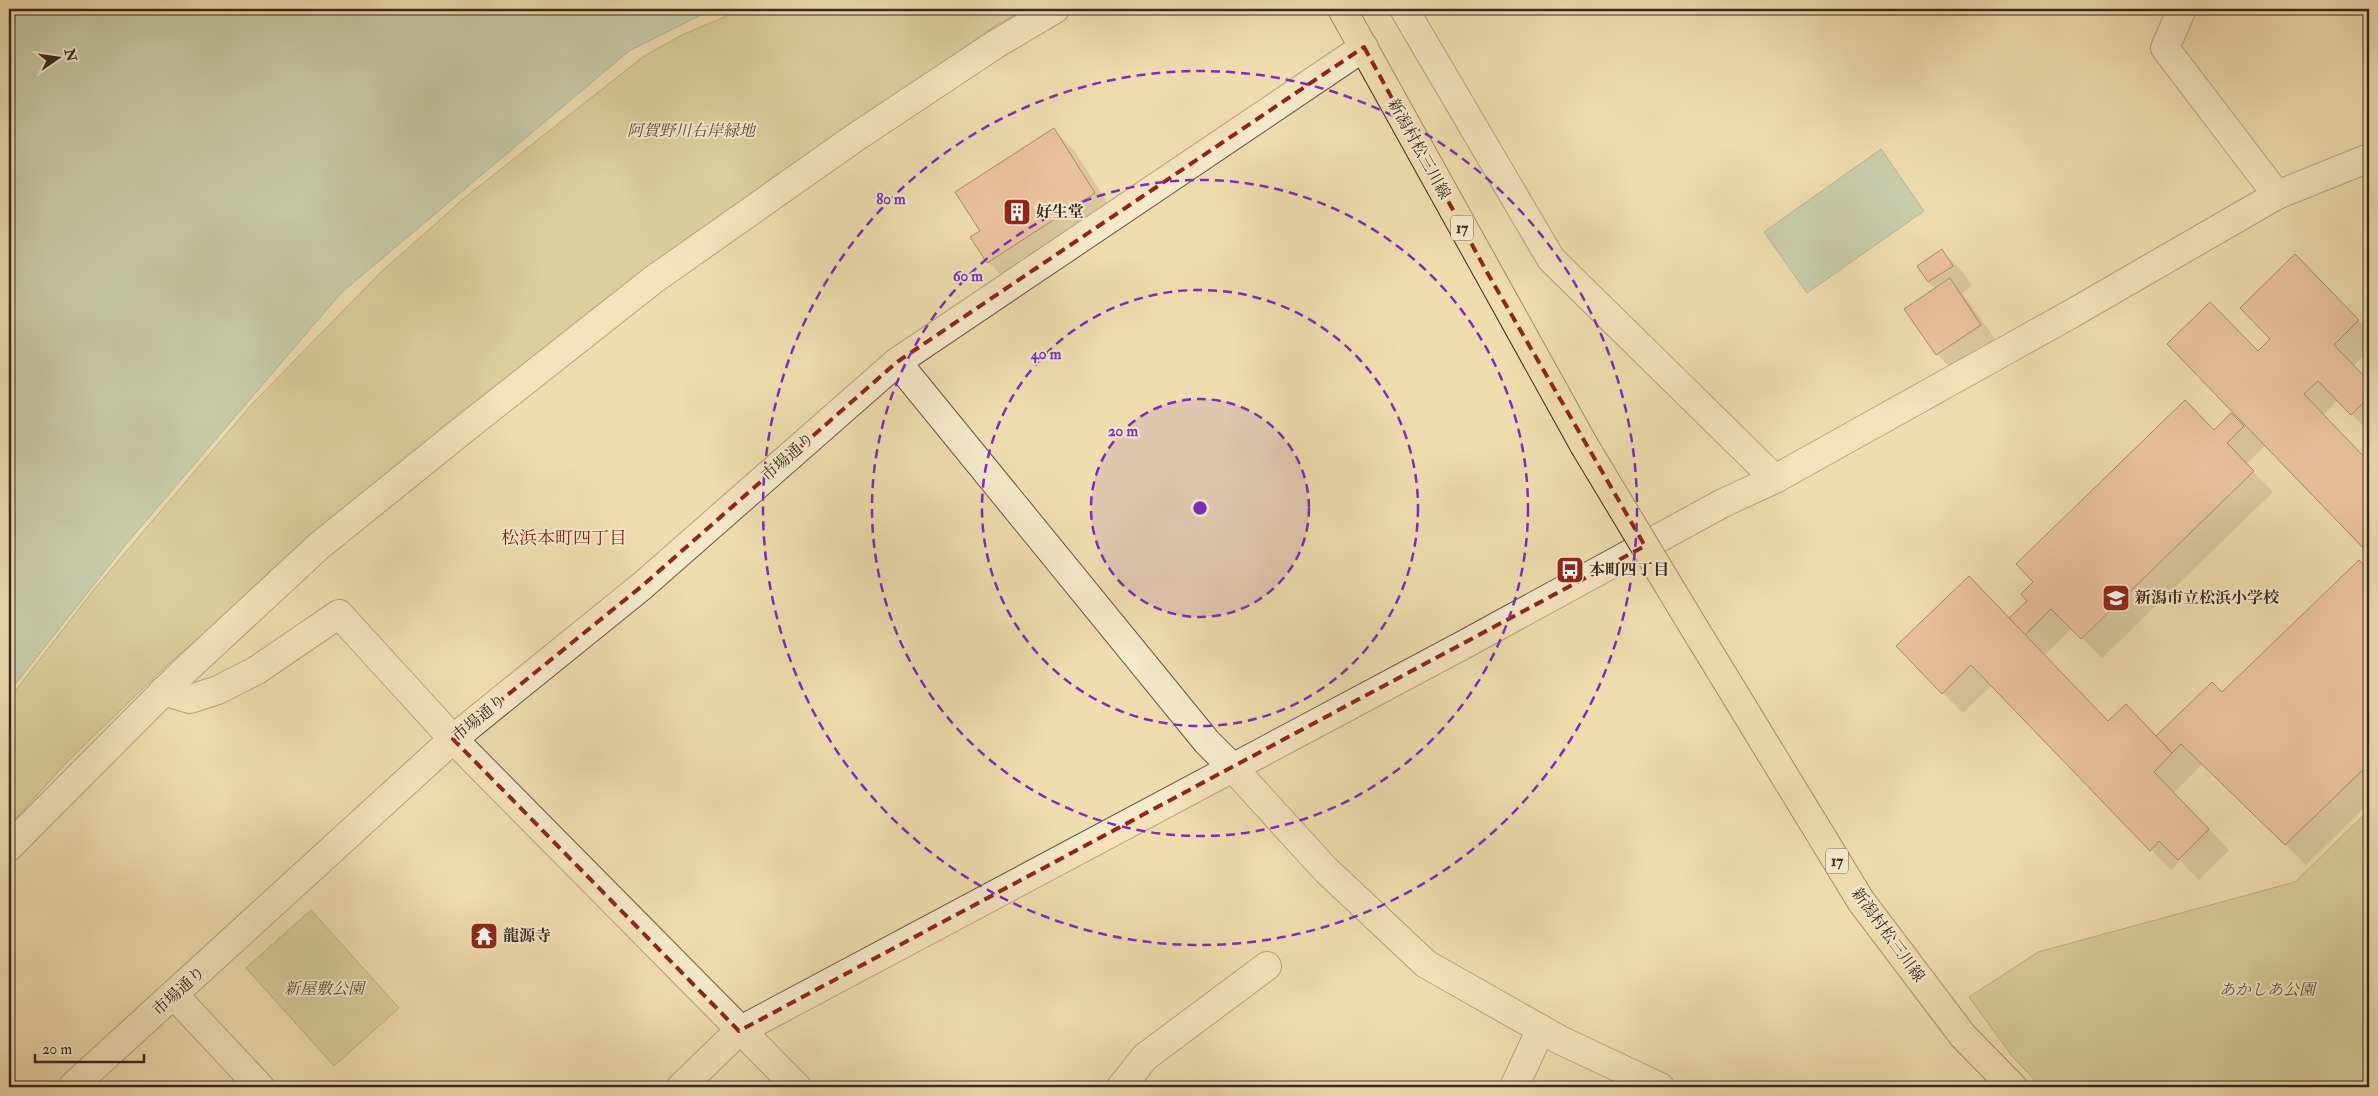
<svg xmlns="http://www.w3.org/2000/svg" width="2378" height="1096" viewBox="0 0 2378 1096" font-family="'IM FELL Double Pica','Noto Serif JP',serif">
  <style>
    .green { fill: #bebf87; stroke: #7c7454 }
    .water { fill: #9abcac; stroke: #738175 }
    .shadow { fill: #0003 }
    .building { fill: #e9a58d; stroke: #392922 }
    .lines { fill: none; stroke-linecap: round; stroke-linejoin: round }
    .minor-casing { stroke: #675645; stroke-width: 30 }
    .tertiary-casing { stroke: #675645; stroke-width: 30 }
    .primary-casing { stroke: #392922; stroke-width: 30 }
    .minor { stroke: #f5e9cb; stroke-width: 28 }
    .tertiary { stroke: #f5e9cb; stroke-width: 28 }
    .primary { stroke: #f0ddaf; stroke-width: 28 }
    .primary-bridge-casing { stroke: #392922; stroke-width: 30; stroke-linecap: butt }
    .primary-bridge { stroke: #f0ddaf; stroke-width: 28 }
    .marked { fill: none; stroke: #8f2418; stroke-width: 4; stroke-dasharray: 10 6; stroke-linejoin: round }
    .ring { fill: none; stroke: #7b2cbf; stroke-width: 2.5; stroke-dasharray: 9 6 }
    .labels { text-anchor: middle; dominant-baseline: central; stroke-width: 4; stroke-linejoin: round; paint-order: stroke }
    .shield { fill: #f5e9cb; stroke: #716355; stroke-width: 1 }
    .shield-label { font-size: 15px; font-weight: bold; fill: #392922 }
    .park-label { font-size: 16px; font-style: italic; fill: #5a4e3b; stroke: #f5e9cb }
    .street-label { font-size: 16px; fill: #392922; stroke: #f5e9cb }
    .poi-label { font-size: 16px; font-weight: bold; fill: #392922; stroke: #f5e9cb; text-anchor: start }
    .neighbourhood-label { font-size: 18px; fill: #7a1f14; stroke: #f5e9cb }
    .centre { fill: #7b2cbf; stroke: #f5e9cb; stroke-width: 2.5 }
    .ring-label { font-size: 15px; text-anchor: middle; font-weight: bold; fill: #7b2cbf; stroke: #f5e9cb; stroke-width: 4; stroke-linejoin: round; paint-order: stroke }
  </style>
  <rect width="100%" height="100%" fill="#f0ddaf"/>
  <filter id="stains"><feTurbulence type="fractalNoise" baseFrequency=".004" numOctaves="4"/><feColorMatrix values="0 0 0 0 .2 0 0 0 0 .09 0 0 0 0 .02 0 0 0 .5 -.17"/></filter>
  <radialGradient id="worn" r=".72"><stop offset=".6" stop-color="#630" stop-opacity="0"/><stop offset="1" stop-color="#630" stop-opacity=".3"/></radialGradient>
  <!-- green -->
  <g class="green">
    <path d="M743 9H1026L998 24 697 234 484 395 167 665 66 763 9 826V699L96 587 252 404 381 272 468 195 644 56 682 35Z"/>
    <path d="M2369 810V1087H2041L2012 1056 1969 997 2038 952 2295 882Z"/>
    <path d="M311 910 399 1008 334 1066 246 968Z"/>
  </g>
  <!-- water -->
  <g class="water">
    <path d="M9 9H713L629 51 341 293 127 543 9 692Z"/>
    <path d="M1881 149 1924 211 1807 293 1764 232Z"/>
  </g>
  <!-- shadow -->
  <g class="shadow">
    <path d="M1053 130 1074 150 1114 213 1008 282 988 262 982 231Z"/>
    <path d="M1942 251 1962 271 1972 286 1962 293 2000 345 1957 375 1937 354 1936 289 1928 281Z"/>
    <path d="M2316 276 2369 331V350L2353 366 2369 382V432L2338 400 2323 415 2369 463V552L2265 446 2246 464 2273 492 2102 658 2072 628 2044 656 2109 722 2156 737 2222 694 2359 562 2369 572V803L2306 865 2202 764 2174 793 2229 850 2199 880 2180 861 2171 870 1992 685 1963 713 1943 693 2009 619 2233 413 2169 344 2258 353 2272 339Z"/>
  </g>
  <!-- building -->
  <g class="building">
    <path d="M1054 128 1095 193 987 263 970 237 980 231 955 192Z"/>
    <path d="M1942 249 1953 266 1928 282 1917 266Z"/>
    <path d="M2295 254 2359 320 2334 345 2369 381V397L2351 415 2318 381 2304 394 2369 462V554L2167 344 2210 302 2258 351 2270 339 2240 308Z"/>
    <path d="M1950 278 1981 325 1936 355 1904 309Z"/>
    <path d="M2185 400 2214 430 2231 413 2244 426 2227 443 2254 471 2081 639 2051 609 2025 635 2009 618 2027 601 2021 594 2033 582 2016 564Z"/>
    <path d="M2359 560 2369 571V764L2285 845 2181 744 2172 753 2156 736 2212 682 2222 692Z"/>
    <path d="M1969 576 2108 721 2126 704 2172 753 2154 772 2209 829 2178 860 2159 841 2150 851 1971 665 1942 694 1896 646Z"/>
  </g>
  <g class="lines">
    <defs>
      <g id="minor">
        <path d="M1404 9 1551 259 1775 479"/>
        <path d="M2182 9 2165 48 2277 195"/>
        <path d="M897 362 1207 742 1232 767"/>
        <path d="M163 691 190 699 218 690 257 670 339 614 453 739 797 1087"/>
        <path d="M9 847 180 675 319 546 464 429 653 280 856 137 996 44 1055 9"/>
        <path d="M174 995 260 1087"/>
        <path d="M72 1087 453 739 642 586 897 362 1364 47"/>
        <path d="M681 1087 739 1031 1465 644 1723 503 1775 479 2071 314"/>
        <path d="M1121 1087 1145 1057 1267 966"/>
        <path d="M1514 1087 1541 1029"/>
      </g>
      <g id="tertiary">
        <path d="M2071 314 2277 195 2369 158"/>
        <path d="M1232 767 1326 870 1426 964 1560 1040 1660 1087"/>
      </g>
      <g id="primary">
        <path d="M1342 9 1584 445"/>
        <path d="M1687 616 1861 901 1963 1036 2013 1087"/>
      </g>
    </defs>
    <!-- minor casing -->
    <use href="#minor" class="minor-casing"/>
    <!-- tertiary casing -->
    <use href="#tertiary" class="tertiary-casing"/>
    <!-- primary casing -->
    <use href="#primary" class="primary-casing"/>
    <!-- minor -->
    <use href="#minor" class="minor"/>
    <!-- tertiary -->
    <use href="#tertiary" class="tertiary"/>
    <!-- primary -->
    <use href="#primary" class="primary"/>
    <defs>
      <path id="primary-bridge" d="M1584 445 1687 616"/>
    </defs>
    <!-- primary-bridge casing -->
    <use href="#primary-bridge" class="primary-bridge-casing"/>
    <!-- primary-bridge -->
    <use href="#primary-bridge" class="primary-bridge"/>
  </g>
  <!-- marked area -->
  <path d="M0 0H2378V1096H0ZM1364 47 1488 274 1645 546 739 1031 453 739 642 586 897 362Z" fill="#f0ddaf" fill-opacity=".55" fill-rule="evenodd"/>
  <path class="marked" d="M1364 47 1488 274 1645 546 739 1031 453 739 642 586 897 362Z"/>
  <!-- distance rings -->
  <circle cx="1200" cy="508" r="109" fill="#7b2cbf" fill-opacity=".12"/>
  <g class="ring">
    <circle cx="1200" cy="508" r="109"/>
    <circle cx="1200" cy="508" r="218"/>
    <circle cx="1200" cy="508" r="328"/>
    <circle cx="1200" cy="508" r="437"/>
  </g>
  <!-- icons -->
  <defs>
    <symbol id="building-square" viewBox="-11 -11 22 22"><rect x="-9" y="-9" width="18" height="18" rx="4" fill="#8f2418" stroke="#f5e9cb"/><path d="M-4-6H4V6H1V3H-1V6H-4ZM-2.5-4.3h1.7v1.8h-1.7ZM.8-4.3h1.7v1.8H.8ZM-2.5-1h1.7V.8h-1.7ZM.8-1h1.7V.8H.8Z" fill="#fff"/></symbol>
    <symbol id="bus-square" viewBox="-11 -11 22 22"><rect x="-9" y="-9" width="18" height="18" rx="4" fill="#8f2418" stroke="#f5e9cb"/><path d="M-5-6H5V4H4V6H2V4H-2V6H-4V4H-5ZM-3.5-4V0h7V-4ZM-3.5 1.2v1.5H-2V1.2ZM2 1.2v1.5H3.5V1.2Z" fill="#fff"/></symbol>
    <symbol id="school-square" viewBox="-11 -11 22 22"><rect x="-9" y="-9" width="18" height="18" rx="4" fill="#8f2418" stroke="#f5e9cb"/><path d="M0-5L7-2L0 1L-7-2ZM-4 1L0 2.5L4 1V4Q0 6-4 4Z" fill="#fff"/></symbol>
    <symbol id="temple-square" viewBox="-11 -11 22 22"><rect x="-9" y="-9" width="18" height="18" rx="4" fill="#8f2418" stroke="#f5e9cb"/><path d="M0-6L5-2H3V0L6.5 2.5H4V6H1.5V3h-3V6H-4V2.5H-6.5L-3 0V-2H-5Z" fill="#fff"/></symbol>
  </defs>
  <g fill-rule="evenodd">
    <use href="#building-square" x="1001" y="196" width="32" height="32"/>
    <use href="#bus-square" x="1554" y="554" width="32" height="32"/>
    <use href="#school-square" x="2100" y="582" width="32" height="32"/>
    <use href="#temple-square" x="468" y="920" width="32" height="32"/>
  </g>
  <g class="labels">
    <!-- shield labels -->
    <g class="shield">
      <rect x="1451" y="215.5" width="22" height="25" rx="4"/>
      <rect x="1826" y="848.5" width="22" height="25" rx="4"/>
    </g>
    <g class="shield-label">
      <text x="1462" y="228">17</text>
      <text x="1837" y="861">17</text>
    </g>
    <!-- park labels -->
    <g class="park-label">
      <text x="691" y="131">阿賀野川右岸緑地</text>
      <text x="324" y="989">新屋敷公園</text>
      <text x="2267" y="990">あかしあ公園</text>
    </g>
    <!-- street labels -->
    <g class="street-label">
      <text transform="translate(1419 149) rotate(61)">新潟村松三川線</text>
      <text transform="translate(788 457) rotate(-41)">市場通り</text>
      <text transform="translate(479 718) rotate(-39)">市場通り</text>
      <text transform="translate(1888 935) rotate(54)">新潟村松三川線</text>
      <text transform="translate(179 991) rotate(-42)">市場通り</text>
    </g>
    <!-- poi labels -->
    <g class="poi-label">
      <text x="1036" y="212">好生堂</text>
      <text x="1589" y="570">本町四丁目</text>
      <text x="2135" y="598">新潟市立松浜小学校</text>
      <text x="503" y="936">龍源寺</text>
    </g>
    <!-- neighbourhood labels -->
    <g class="neighbourhood-label">
      <text x="564" y="538">松浜本町四丁目</text>
    </g>
  </g>
  <circle cx="1200" cy="508" r="8" class="centre"/>
  <g class="ring-label">
    <text x="891" y="204">80 m</text>
    <text x="968" y="281">60 m</text>
    <text x="1046" y="359">40 m</text>
    <text x="1123" y="436">20 m</text>
  </g>
  <!-- margin -->
  <rect width="2378" height="1096" fill="none" stroke="#f0ddaf" stroke-width="30"/>
  <rect x="10" y="10" width="2358" height="1076" fill="none" stroke="#392922" stroke-width="2.5"/>
  <rect x="15" y="15" width="2348" height="1066" fill="none" stroke="#392922"/>
  <!-- north arrow -->
  <g transform="translate(58 58) rotate(77)" stroke="#f5e9cb" stroke-width="4" paint-order="stroke">
  <path d="M0-4L9 19L0 12L-9 19Z" fill="#392922"/>
  <text y="-8" font-size="14" font-weight="bold" text-anchor="middle" fill="#392922">N</text>
  </g>
  <!-- scale -->
  <path d="M35 1054v8h109v-8" fill="none" stroke="#392922" stroke-width="2.5"/>
  <text x="42" y="1054" font-size="15" fill="#392922" stroke="#f5e9cb" stroke-width="4" paint-order="stroke">20 m</text>
  <rect width="100%" height="100%" filter="url(#stains)"/>
  <rect width="100%" height="100%" fill="url(#worn)"/>
</svg>
